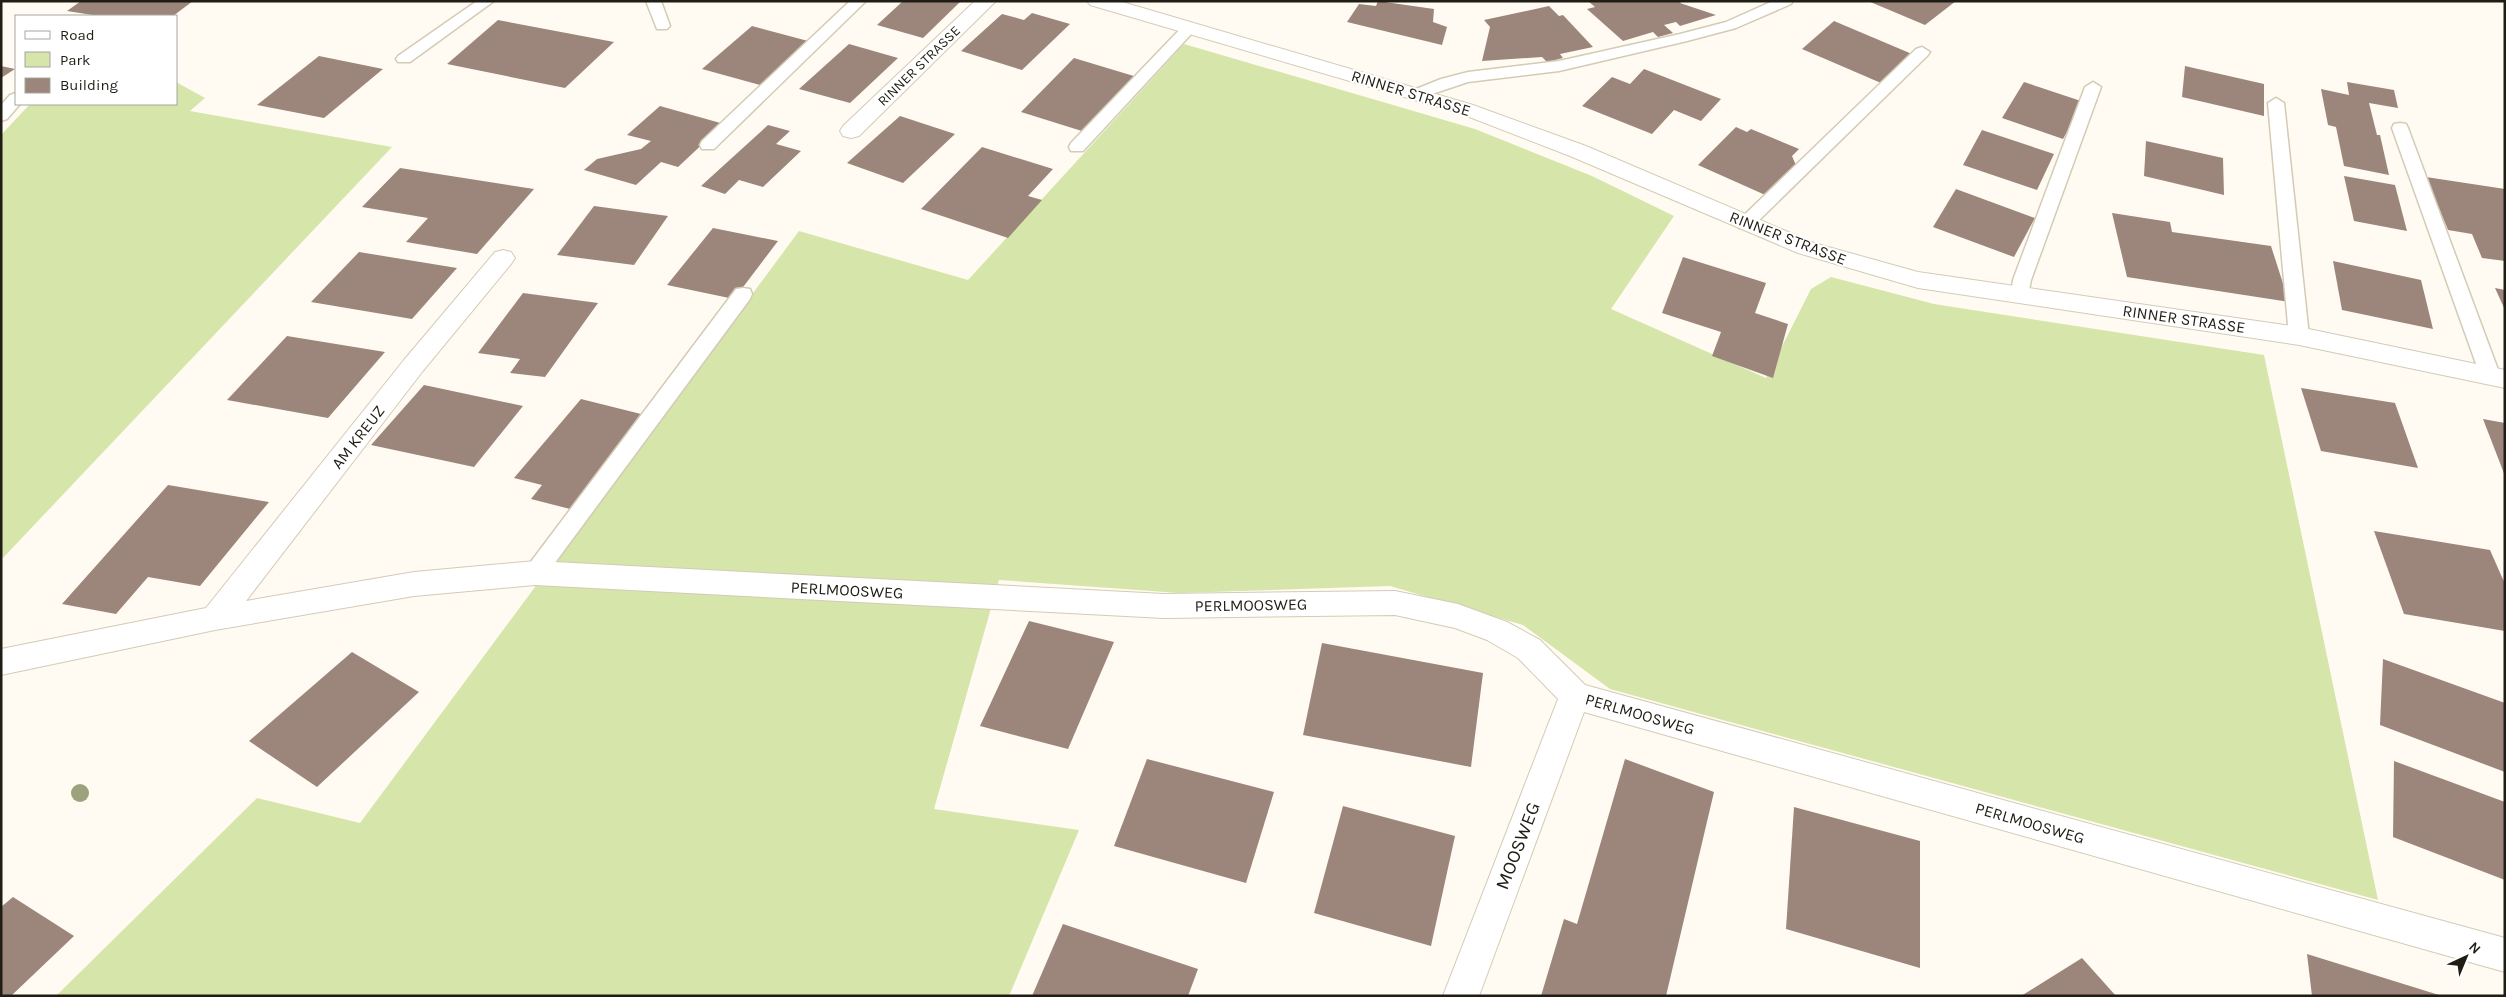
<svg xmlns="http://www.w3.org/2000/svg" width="2506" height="997" viewBox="0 0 2506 997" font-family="Karla,sans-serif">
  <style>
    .green { fill: #d6e5aa }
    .building { fill: #9c867b }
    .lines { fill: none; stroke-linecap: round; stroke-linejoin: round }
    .lane-casing { stroke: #d4cbb5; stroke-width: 3 }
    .street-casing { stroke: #d4cbb5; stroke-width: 2 }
    .secondary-casing { stroke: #d4cbb5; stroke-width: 2 }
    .lane { fill: #fff; fill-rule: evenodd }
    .street { fill: #fff; fill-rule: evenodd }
    .secondary { fill: #fff; fill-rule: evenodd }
    .tree { fill: #9da27c }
    .labels { text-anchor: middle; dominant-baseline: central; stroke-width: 4; stroke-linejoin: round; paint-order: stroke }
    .far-street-label { font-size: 14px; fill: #201d15; stroke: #fff }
    .street-label { font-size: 16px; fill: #201d15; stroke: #fff }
    .near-street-label { font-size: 19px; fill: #201d15; stroke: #fff }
  </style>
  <rect width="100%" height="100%" fill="#fffbf2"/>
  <!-- green -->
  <g class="green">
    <path d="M1184 44 1475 129 1592 176 1674 216 1611 309 1766 378 1811 289 1831 277 1934 304 2264 355 2378 900 1610 689 1523 625 1390 586 1179 593 999 580 934 809 1079 830 1009 996H56L257 798 360 823 799 231 968 280Z"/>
    <path d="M176 82 205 98 190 111 392 147 1 560V135L30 104H176Z"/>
  </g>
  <!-- building -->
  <g class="building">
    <path d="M81 1H193L173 16H99L67 11Z"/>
    <path d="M903 1H961L923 38 877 25Z"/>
    <path d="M1378 1 1434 9 1433 22 1447 27 1442 45 1347 22 1359 4 1376 6Z"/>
    <path d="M1588 1H1682L1680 3 1716 15 1680 26 1676 22 1664 25 1673 33 1658 37 1653 32 1623 41 1587 9 1595 7Z"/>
    <path d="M1868 1H1956L1925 25Z"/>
    <path d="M1549 6 1559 16 1563 15 1593 47 1560 54 1563 58 1547 62 1542 57 1482 61 1490 27 1484 20Z"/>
    <path d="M1032 13 1070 24 1022 70 961 51 1002 14 1024 20Z"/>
    <path d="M498 20 614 42 565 88 447 64Z"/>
    <path d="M1834 21 1912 54 1881 83 1802 49Z"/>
    <path d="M752 26 808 41 760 85 702 69Z"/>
    <path d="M849 44 898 58 850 103 799 89Z"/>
    <path d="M319 56 383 69 324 118 257 105Z"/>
    <path d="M1074 58 1137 77 1085 132 1021 112Z"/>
    <path d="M1 66 15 69 1 78Z"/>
    <path d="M2185 66 2264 84V116L2182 97Z"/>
    <path d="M1644 69 1721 99 1701 121 1674 110 1652 134 1582 106 1612 77 1630 84Z"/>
    <path d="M2024 82 2084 102 2063 139 2002 118Z"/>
    <path d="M2347 82 2394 90 2398 108 2369 103 2377 135H2380L2389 175 2344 166 2336 127 2328 125 2321 89 2349 95Z"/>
    <path d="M660 106 724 124 678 167 661 162 636 185 584 170 597 159 641 149 651 141 627 135Z"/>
    <path d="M900 116 955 134 903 183 847 163Z"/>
    <path d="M768 125 790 131 776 144 801 151 763 187 739 180 725 194 701 186Z"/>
    <path d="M1736 127 1747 132 1751 129 1799 149 1792 156 1798 170 1772 198 1698 165Z"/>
    <path d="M1982 130 2054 154 2037 190 1963 165Z"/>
    <path d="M2146 141 2223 158 2224 195 2144 176Z"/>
    <path d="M982 147 1053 169 1028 196 1042 200 1008 238 921 209Z"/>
    <path d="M400 168 534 189 477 254 406 242 428 218 362 207Z"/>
    <path d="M2344 176 2395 185 2407 231 2354 221Z"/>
    <path d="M2426 177 2505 189V261L2482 258 2472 234 2448 230Z"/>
    <path d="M1956 189 2035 218 2014 257 1933 227Z"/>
    <path d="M594 206 668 216 634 265 557 255Z"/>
    <path d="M2112 213 2170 222 2172 232 2271 246 2289 302 2127 277Z"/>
    <path d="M713 228 778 241 734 299 667 285Z"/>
    <path d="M359 252 457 268 412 319 311 302Z"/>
    <path d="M1683 257 1766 283 1755 313 1788 324 1773 378 1712 356 1721 332 1662 313Z"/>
    <path d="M2333 261 2421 280 2433 329 2342 310Z"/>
    <path d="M2495 288 2505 290V310Z"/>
    <path d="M523 293 598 303 545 377 510 373 520 359 478 353Z"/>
    <path d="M287 336 385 352 328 418 227 400Z"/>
    <path d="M424 385 523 406 474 467 371 445Z"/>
    <path d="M2301 388 2395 403 2418 468 2321 451Z"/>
    <path d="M581 399 645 415 570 509 531 499 542 485 514 478Z"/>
    <path d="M2483 419 2505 423V476Z"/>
    <path d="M168 485 269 502 200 586 148 577 116 614 62 604Z"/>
    <path d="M2374 531 2490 550 2505 584V631L2404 614Z"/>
    <path d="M1029 621 1114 642 1068 749 980 726Z"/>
    <path d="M1322 643 1483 673 1471 767 1303 735Z"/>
    <path d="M352 652 419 692 317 787 249 741Z"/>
    <path d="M2383 659 2505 703V772L2380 725Z"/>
    <path d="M1147 759 1274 792 1246 883 1114 846Z"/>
    <path d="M1625 759 1714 792 1666 996H1541L1564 919 1577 924Z"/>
    <path d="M2394 761 2505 802V880L2393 837Z"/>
    <path d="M1343 806 1455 836 1431 946 1314 913Z"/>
    <path d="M1794 807 1920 841V968L1786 929Z"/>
    <path d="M13 897 74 936 11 996H1V907Z"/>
    <path d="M1063 924 1198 969 1188 996H1032Z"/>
    <path d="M2307 954 2439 995V996H2312Z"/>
    <path d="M2082 958 2116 996H2021Z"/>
  </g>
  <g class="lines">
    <defs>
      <g id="lane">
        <path d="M477 1H494L410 62H398L396 59 398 56Z"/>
        <path d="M646 1H661L670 26 667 29H657Z"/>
        <path d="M850 1H866L714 149H702L700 145 702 141Z"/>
        <path d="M1773 1H1793L1791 4 1736 28 1687 41 1559 71 1468 82 1417 99 1409 94 1411 91 1441 79 1468 72 1559 61 1680 34 1726 22Z"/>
        <path d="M1189 23 1194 25 1197 28 1194 31 1083 151H1071L1069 147 1071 143 1184 25Z"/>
        <path d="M1922 47 1930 52 1928 55 1751 228H1739L1736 224 1739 220 1916 49Z"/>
        <path d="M2093 82 2101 87 2031 280 2027 300 2020 301 2013 300 2011 295 2013 280 2085 87Z"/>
        <path d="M16 93V104H20L7 119 1 121V105L10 95Z"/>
        <path d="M2276 98 2284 103 2309 336 2306 341 2299 343 2292 341 2289 336 2268 103Z"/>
        <path d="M2400 123 2406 124 2408 128 2500 375 2497 380 2490 382 2483 380 2480 375 2392 128 2394 124Z"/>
        <path d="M743 288 750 289 752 294 750 299 543 579 535 582 527 579 524 573 527 567 736 289Z"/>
      </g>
      <g id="street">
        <path d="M975 1H996L859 136 851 138 843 136 840 131 843 126Z"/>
        <path d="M503 250 511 252 515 258 511 264 422 372 246 601 414 572 535 561 1164 594 1395 591 1458 604 1507 622 1540 640 1585 685 2505 938V972L1584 712 1479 996H1443L1558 699 1518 658 1487 640 1455 628 1395 615 1164 618 535 585 414 596 215 630 1 675V649L206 608 404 360 495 252Z"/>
      </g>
      <path id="secondary" d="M1087 1H1119L1473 105 1586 146 1814 243 1918 272 2299 327 2505 370V388L2299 345 1918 288 1798 253 1570 156 1459 113 1090 5Z"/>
    </defs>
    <!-- lane casing -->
    <use href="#lane" class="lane-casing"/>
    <!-- street casing -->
    <use href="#street" class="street-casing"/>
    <!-- secondary casing -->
    <use href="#secondary" class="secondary-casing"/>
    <!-- lane -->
    <use href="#lane" class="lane"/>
    <!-- street -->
    <use href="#street" class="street"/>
    <!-- secondary -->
    <use href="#secondary" class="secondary"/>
  </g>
  <!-- trees -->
  <circle class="tree" cx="80" cy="793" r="9"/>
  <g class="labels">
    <!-- far-street labels -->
    <g class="far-street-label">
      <text transform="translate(919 66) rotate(-44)">RINNER STRASSE</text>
    </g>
    <!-- street labels -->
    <g class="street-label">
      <text transform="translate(1411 93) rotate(17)">RINNER STRASSE</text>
      <text transform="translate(1788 238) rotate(21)">RINNER STRASSE</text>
      <text transform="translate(2184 319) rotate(8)">RINNER STRASSE</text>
      <text transform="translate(358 437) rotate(-52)">AM KREUZ</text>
      <text transform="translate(847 590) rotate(3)">PERLMOOSWEG</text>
      <text transform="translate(1251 605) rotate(-1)">PERLMOOSWEG</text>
      <text transform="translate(1640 714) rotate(16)">PERLMOOSWEG</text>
      <text transform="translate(2030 823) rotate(16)">PERLMOOSWEG</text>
    </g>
    <!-- near-street labels -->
    <g class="near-street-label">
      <text transform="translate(1518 846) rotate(-69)">MOOSWEG</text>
    </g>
  </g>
  <!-- border -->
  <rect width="2506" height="997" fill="none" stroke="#201d15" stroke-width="5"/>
  <!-- legend -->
  <rect x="15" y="15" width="162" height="90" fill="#ffffff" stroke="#a6a5a1"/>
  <rect x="25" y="31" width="25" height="8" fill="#ffffff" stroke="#a6a5a1"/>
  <text x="60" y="40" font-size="15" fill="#201d15">Road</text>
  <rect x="25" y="52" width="25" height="15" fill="#d6e5aa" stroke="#a6a5a1"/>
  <text x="60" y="65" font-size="15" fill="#201d15">Park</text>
  <rect x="25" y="78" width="25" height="15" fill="#9c867b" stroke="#a6a5a1"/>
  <text x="60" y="90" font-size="15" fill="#201d15">Building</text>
  <!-- north arrow -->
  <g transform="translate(2466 957) rotate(44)" stroke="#ffffff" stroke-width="4" paint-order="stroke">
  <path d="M0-4L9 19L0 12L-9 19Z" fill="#201d15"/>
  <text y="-8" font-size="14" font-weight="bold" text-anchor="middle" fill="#201d15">N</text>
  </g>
</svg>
